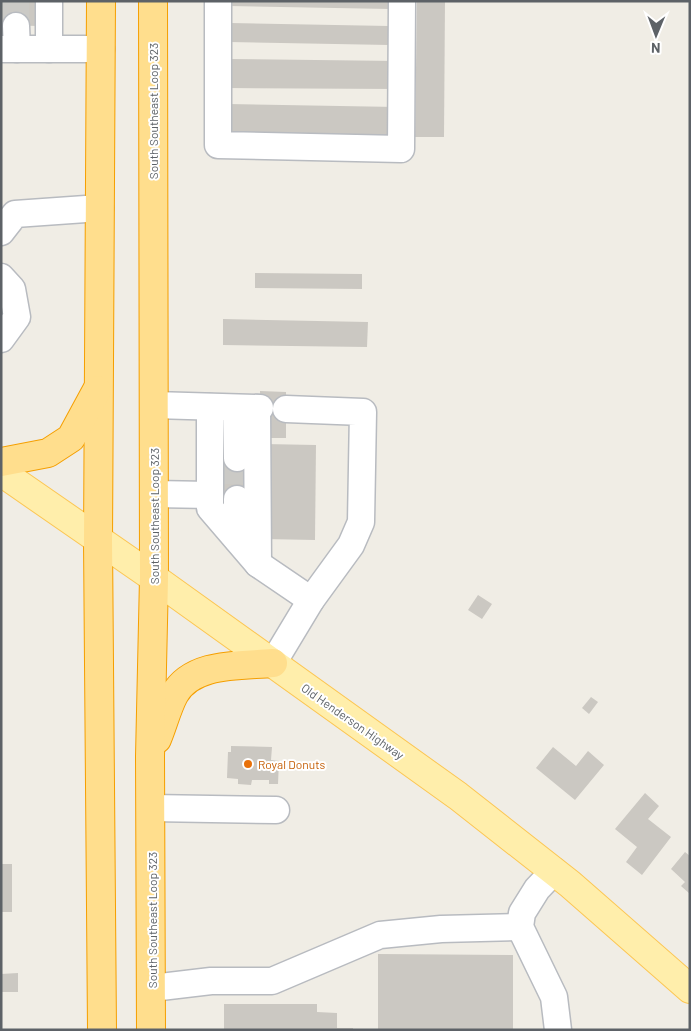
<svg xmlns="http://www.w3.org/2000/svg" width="691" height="1031" viewBox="0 0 691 1031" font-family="Barlow,sans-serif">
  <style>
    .building { fill: #cbc8c2 }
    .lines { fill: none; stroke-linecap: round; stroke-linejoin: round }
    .minor-tunnel { stroke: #cbcac6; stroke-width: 26; stroke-dasharray: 26 13; stroke-linecap: butt }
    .minor-casing { stroke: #b8bbc0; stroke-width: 29 }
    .major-casing { stroke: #fcc653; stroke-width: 30 }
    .highway-casing { stroke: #f59f00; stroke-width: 30 }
    .minor { stroke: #fff; stroke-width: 26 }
    .major { stroke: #ffeeab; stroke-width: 28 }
    .highway { stroke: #ffde8d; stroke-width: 28 }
    .food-dot { fill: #e8710a; stroke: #fff; stroke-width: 2 }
    .labels { text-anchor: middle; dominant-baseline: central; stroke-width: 4; stroke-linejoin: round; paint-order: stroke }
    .street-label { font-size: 12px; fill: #5d6267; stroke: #fff }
    .food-label { font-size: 12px; fill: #c56008; stroke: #fff; text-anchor: start }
  </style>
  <rect width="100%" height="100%" fill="#f0ede5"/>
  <!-- building -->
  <g class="building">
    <path d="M1 1H38V26L1 25Z"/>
    <path d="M230 1H390V9L230 6Z"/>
    <path d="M417 1H445L444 137H415Z"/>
    <path d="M230 23 389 26V45L229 42Z"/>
    <path d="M229 59 398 61 397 89 228 88Z"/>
    <path d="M228 104 397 107V139L228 136Z"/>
    <path d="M255 273 362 274V289L255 288Z"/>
    <path d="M223 319 368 322 367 347 223 345Z"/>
    <path d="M260 391 286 392V438H261Z"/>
    <path d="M264 444 316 445 315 540 263 539Z"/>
    <path d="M215 458 255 459 254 500 215 499Z"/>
    <path d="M478 595 492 604 482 619 468 610Z"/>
    <path d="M591 697 598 702 589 714 582 708Z"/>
    <path d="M231 746 272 747 271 760 279 761 278 784H269V780H252L251 785 238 784V779L227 778 228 752H231Z"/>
    <path d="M553 747 576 766 588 751 604 765 575 800 536 768Z"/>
    <path d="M645 793 659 806 648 819 671 837 642 875 626 862 637 847 615 829Z"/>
    <path d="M685 852 690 856V894L681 886 685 882 671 869Z"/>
    <rect x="1" y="864" width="11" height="48"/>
    <path d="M378 954 513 955V1030H378Z"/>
    <path d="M18 973V992H1V974Z"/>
    <path d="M224 1004H317V1012L337 1013V1028H353V1030H224Z"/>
  </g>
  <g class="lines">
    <!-- minor-tunnel -->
    <g class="minor-tunnel">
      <path d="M16 1V26"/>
      <path d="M237 458V499"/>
    </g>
    <defs>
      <g id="minor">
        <path d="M49 1V49"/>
        <path d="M218 1V145L401 149 402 1"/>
        <path d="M16 26 17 49"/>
        <path d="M1 49H101"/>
        <path d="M1 232 15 214 100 208"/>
        <path d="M1 277 12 289 17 317 1 339"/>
        <path d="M154 405 260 408"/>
        <path d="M210 407V508L258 564 311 600"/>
        <path d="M236 408 237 458"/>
        <path d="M257 408 258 564"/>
        <path d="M154 494 210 495"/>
        <path d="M237 539V499"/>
        <path d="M273 663 311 600 351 545 361 522 363 412 286 409"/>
        <path d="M151 808 276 810"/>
        <path d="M554 871 537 889 522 913 520 927 554 997 558 1030"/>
        <path d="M152 988 211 981H272L380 935 441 929 520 927"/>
      </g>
      <path id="major" d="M1 472 154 578 458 796 570 884 690 989"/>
      <g id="highway">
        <path d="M101 1 98 541 102 1030"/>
        <path d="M1 462 48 453 71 438 97 390"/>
        <path d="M157 739C163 725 167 708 174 695 192 662 240 666 273 663"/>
        <path d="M151 1030 150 756 154 578 153 1"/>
      </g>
    </defs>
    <!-- minor casing -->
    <use href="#minor" class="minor-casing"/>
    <!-- major casing -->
    <use href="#major" class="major-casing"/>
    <!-- highway casing -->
    <use href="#highway" class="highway-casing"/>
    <!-- minor -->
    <use href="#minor" class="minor"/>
    <!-- major -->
    <use href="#major" class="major"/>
    <!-- highway -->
    <use href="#highway" class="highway"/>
  </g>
  <!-- markers -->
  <circle class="food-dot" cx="248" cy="764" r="5"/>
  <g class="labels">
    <!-- street labels -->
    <g class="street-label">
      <text transform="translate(153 111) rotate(-90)">South Southeast Loop 323</text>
      <text transform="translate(154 516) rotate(-90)">South Southeast Loop 323</text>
      <text transform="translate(353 721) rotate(35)">Old Henderson Highway</text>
      <text transform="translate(152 920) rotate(-90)">South Southeast Loop 323</text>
    </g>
    <!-- food labels -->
    <g class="food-label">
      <text x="258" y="764">Royal Donuts</text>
    </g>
  </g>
  <!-- border -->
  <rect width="691" height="1031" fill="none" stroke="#5d6267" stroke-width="5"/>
  <!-- north arrow -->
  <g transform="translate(656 35) rotate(181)" stroke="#ffffff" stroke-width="4" paint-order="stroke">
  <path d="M0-4L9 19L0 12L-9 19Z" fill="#5d6267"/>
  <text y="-8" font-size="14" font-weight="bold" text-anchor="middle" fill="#5d6267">N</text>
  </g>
</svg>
